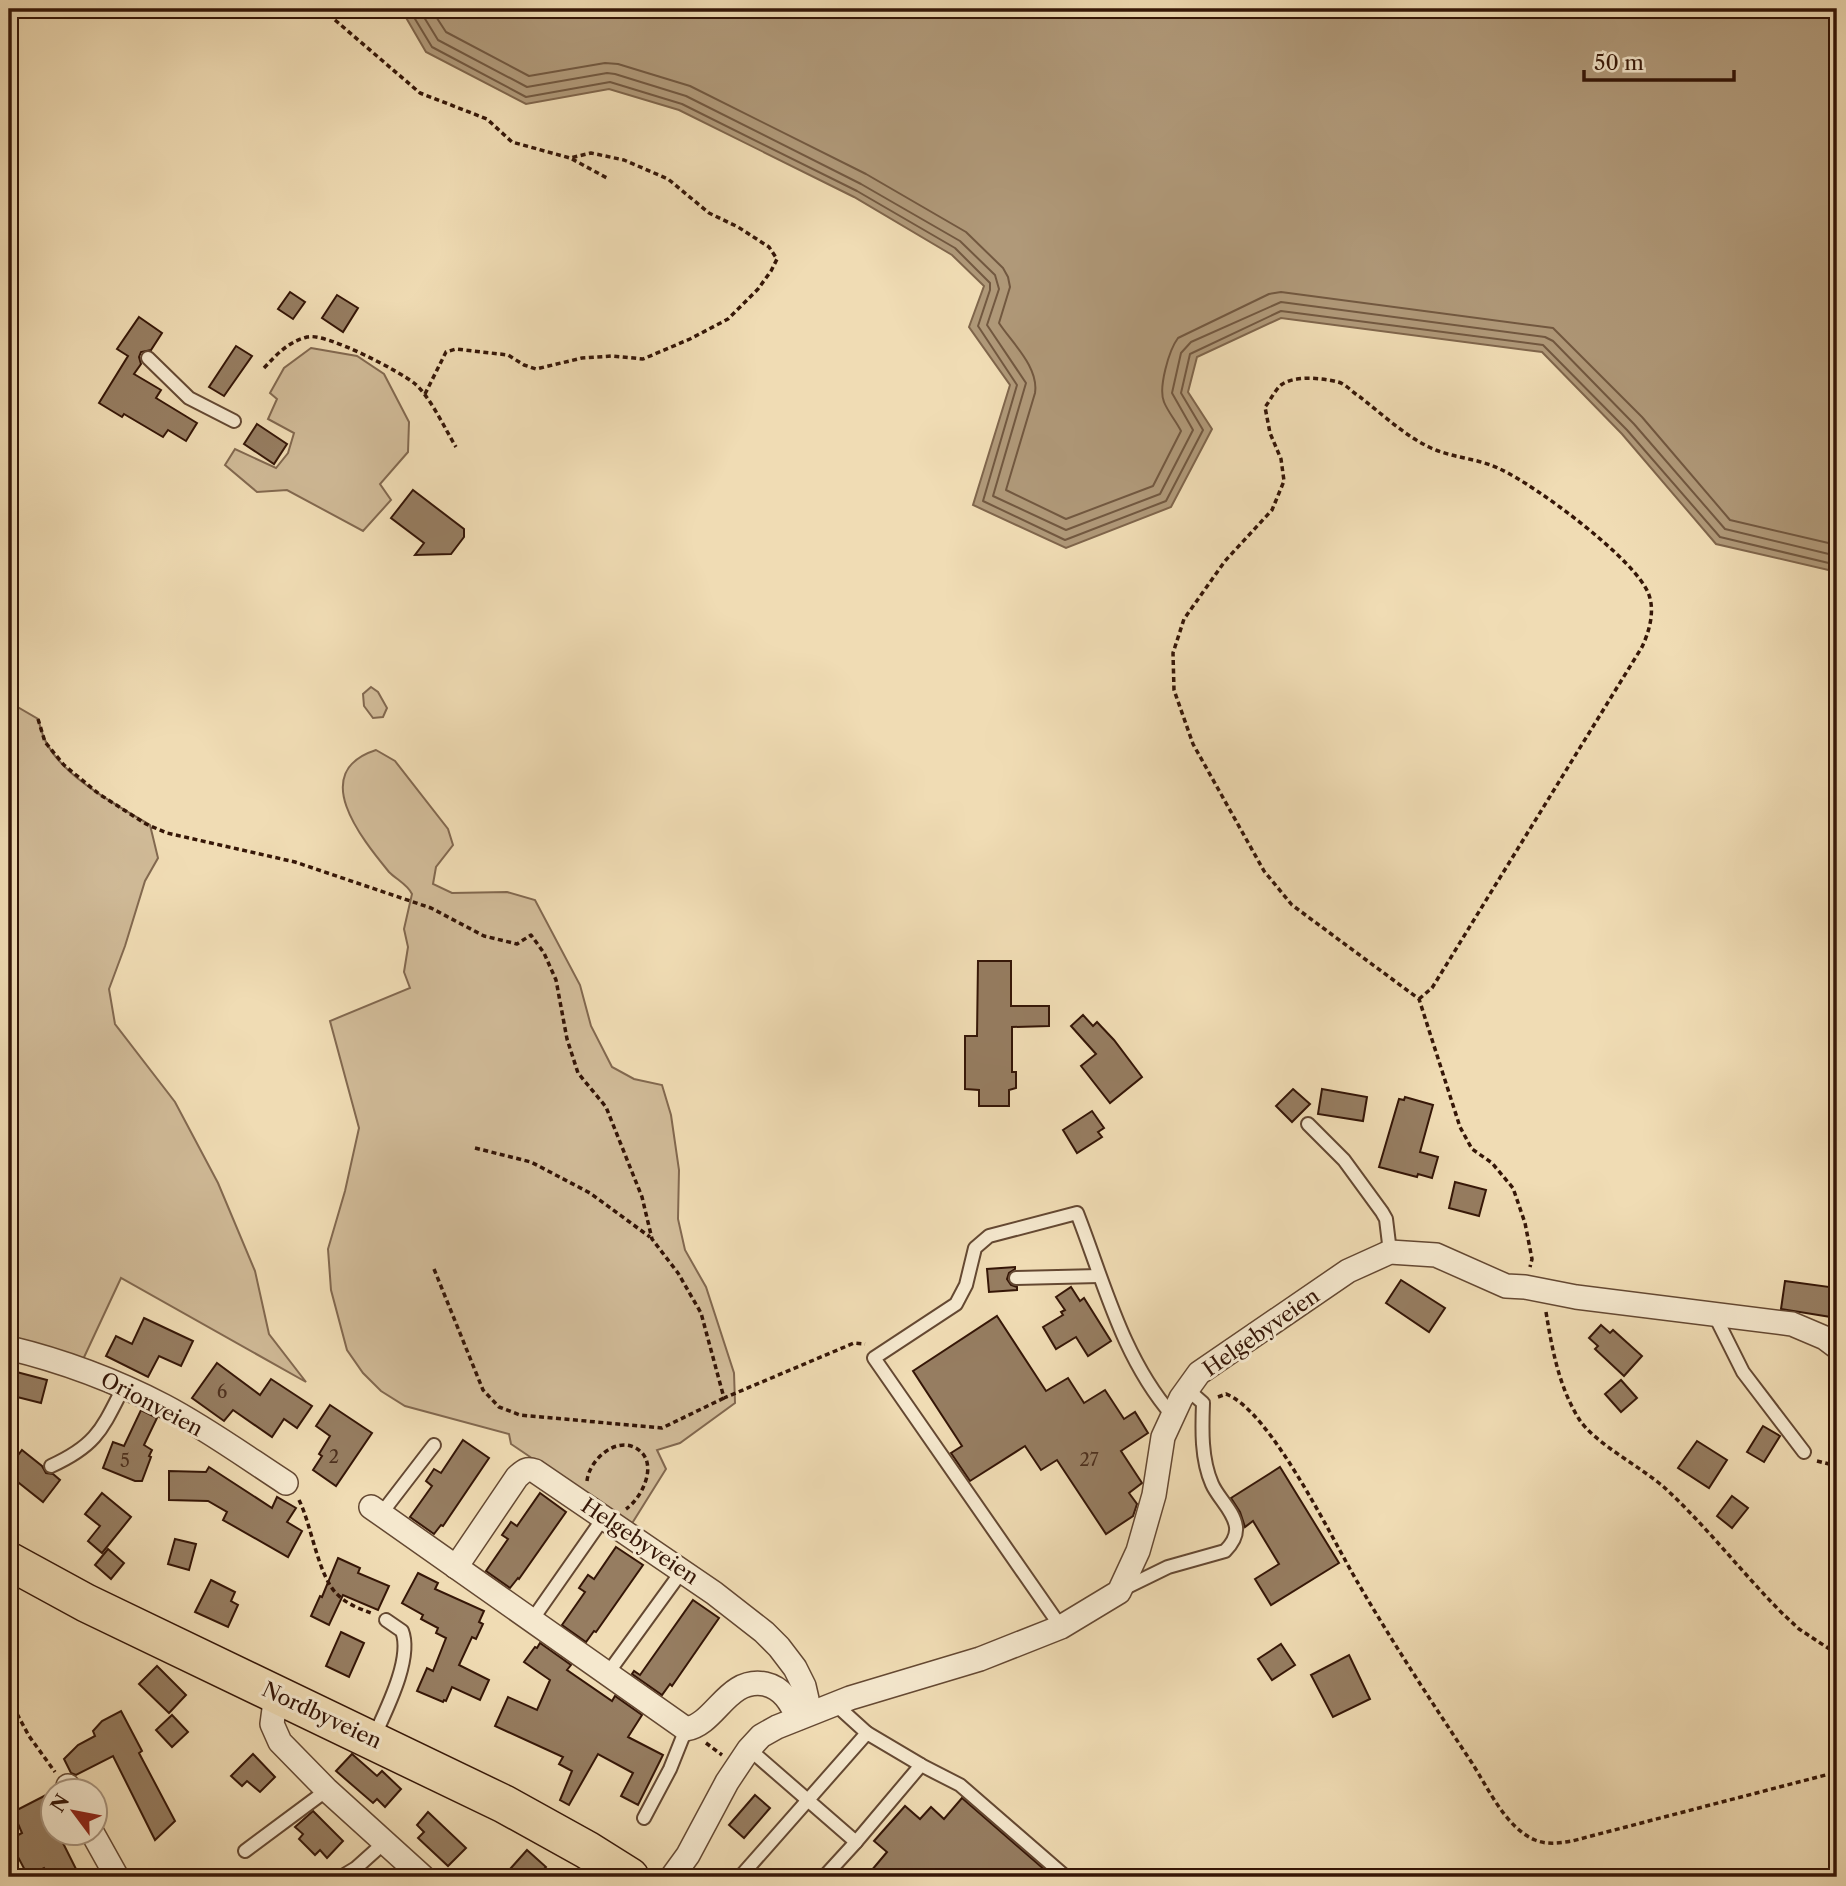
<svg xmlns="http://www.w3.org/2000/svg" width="1846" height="1886" viewBox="0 0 1846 1886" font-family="'Libre Caslon Text',serif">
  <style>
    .green { fill: #d0ba97; stroke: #82684f; stroke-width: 2 }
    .water { fill: #b09979; stroke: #7f654b; stroke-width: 2 }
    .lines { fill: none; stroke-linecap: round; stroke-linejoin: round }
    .shore { stroke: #725840; stroke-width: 2 }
    .building { fill: #967d61; stroke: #351607; stroke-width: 2 }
    .service-casing { stroke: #644832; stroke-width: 16 }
    .minor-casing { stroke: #644832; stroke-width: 26 }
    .primary-casing { stroke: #351607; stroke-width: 40 }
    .path { stroke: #351607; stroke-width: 3.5; stroke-dasharray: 5 3.5; stroke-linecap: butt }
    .service { stroke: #f5e8ce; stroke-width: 12 }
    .minor { stroke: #f5e8ce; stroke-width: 23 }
    .primary { stroke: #f0dcb4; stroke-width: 37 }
    .labels { text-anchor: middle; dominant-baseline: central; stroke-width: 6; stroke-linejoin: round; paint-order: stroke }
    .number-label { font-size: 18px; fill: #4d301e }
    .street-label { font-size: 21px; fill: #351607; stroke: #f5e8ce }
  </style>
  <rect width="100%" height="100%" fill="#f0dcb4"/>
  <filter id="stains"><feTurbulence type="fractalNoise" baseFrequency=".00286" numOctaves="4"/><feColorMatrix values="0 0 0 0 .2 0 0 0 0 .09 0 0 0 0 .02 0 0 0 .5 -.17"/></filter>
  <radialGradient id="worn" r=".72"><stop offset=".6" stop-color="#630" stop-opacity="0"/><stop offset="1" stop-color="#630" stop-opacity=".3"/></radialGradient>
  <!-- green -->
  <g class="green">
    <path d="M311 348 357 356 384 374 409 422 408 452 380 484 391 500 363 531 287 490 257 492 225 465 235 449 276 468 288 453 294 433 268 419 277 399 270 393 284 368Z"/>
    <path d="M371 687 378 692 387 708 383 717 373 718 364 706 363 694Z"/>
    <path d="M9 702 38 719C40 726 42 734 45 740 62 777 117 805 150 825L158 858 145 881 125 946 109 989 115 1024 175 1102 218 1183 255 1271 269 1334 306 1382 121 1278 79 1368 9 1349Z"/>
    <path d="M376 750 395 761 448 829 453 845 436 867 433 884 452 893 507 892 535 900 580 985 591 1026 612 1067 634 1079 662 1085 671 1115 679 1170 678 1219 685 1250 706 1287 734 1373 735 1403 680 1443 657 1450 666 1469 631 1525 511 1444 509 1434 405 1406 381 1391 363 1373 347 1350 331 1290 328 1249 345 1191 359 1128 330 1021 410 988 404 972 408 947 404 929 412 894C407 884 397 880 389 872 361 838 308 772 376 750Z"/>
  </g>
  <!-- water -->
  <path class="water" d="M401 9H1837V572L1716 544 1622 434 1542 352 1281 318 1197 357 1188 392 1212 429 1171 507 1066 548 973 505 1010 385 969 327 984 286 952 255 854 197 679 110 609 89 526 104 426 52Z"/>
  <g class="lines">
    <!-- shore -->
    <g class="shore">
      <path d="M409 9 432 47 526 97 610 82 682 104 857 191 955 248 990 283V290L978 326 1017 385 983 501 1065 540 1166 501 1203 430 1181 393 1190 354 1281 311 1543 345 1627 430 1720 537 1837 565"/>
      <path d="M419 9 438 40 527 87 607 73 615 74 686 96 861 184 960 241 995 275 999 289 987 325 1026 383 993 496 1066 530 1160 494 1193 430 1172 393 1181 353 1191 342 1281 302 1545 337 1553 341 1634 424 1725 529 1837 556"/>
      <path d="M431 9 446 32 529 76 605 63 618 64 690 86 866 174 966 232 1003 268 1008 277 1010 287 999 323C1012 343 1039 367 1035 393L1006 490 1066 519 1153 486 1181 431C1176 421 1168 412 1164 402 1158 388 1169 350 1178 338L1269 294 1281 292 1553 328 1642 417 1730 520 1837 545"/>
    </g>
  </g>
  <!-- building -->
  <g class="building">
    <path d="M290 292 305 302 293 319 278 309Z"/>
    <path d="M337 295 358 308 343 332 322 318Z"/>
    <path d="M139 317 162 333 151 350 141 352 139 357 141 364 134 374 161 390 156 398 197 423 186 441 168 430 163 437 124 414 122 417 99 403 128 356 117 349Z"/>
    <path d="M236 346 252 356 224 396 209 387Z"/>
    <path d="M257 424 287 444 274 464 244 444Z"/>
    <path d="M413 490 464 529V537L451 554 415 555 424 543 391 518Z"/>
    <path d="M978 961H1011V1006H1049V1026L1012 1027V1072H1016V1088L1009 1090V1106H979V1090L965 1089V1036H977Z"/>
    <path d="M1083 1015 1093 1026 1097 1022 1114 1040 1142 1077 1110 1103 1081 1066 1096 1054 1071 1026Z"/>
    <path d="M1293 1089 1310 1104 1292 1122 1276 1106Z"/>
    <path d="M1322 1089 1367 1097 1363 1121 1318 1114Z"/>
    <path d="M1405 1097 1433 1105 1420 1152 1438 1157 1432 1178 1418 1174 1417 1177 1379 1167 1399 1099 1404 1100Z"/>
    <path d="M1092 1111 1104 1128 1098 1132 1102 1137 1077 1153 1063 1130Z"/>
    <path d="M1455 1182 1486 1190 1479 1216 1449 1208Z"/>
    <path d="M1015 1267V1269L1009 1273 1007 1279 1011 1285 1017 1287V1290L989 1292 987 1269Z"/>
    <path d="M1401 1280 1445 1308 1429 1332 1386 1303Z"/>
    <path d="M1785 1281 1837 1288V1318L1781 1309Z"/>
    <path d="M1071 1287 1080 1301 1084 1298 1111 1341 1088 1356 1076 1337 1056 1349 1043 1327 1063 1315 1061 1312 1065 1310 1056 1297Z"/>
    <path d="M997 1316 1046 1391 1068 1378 1084 1403 1105 1390 1124 1419 1135 1412 1148 1433 1121 1451 1142 1483 1129 1493 1137 1504 1133 1516 1106 1534 1057 1460 1041 1470 1025 1446 970 1481 951 1453 962 1446 913 1371Z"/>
    <path d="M144 1318 193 1341 181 1366 159 1356 148 1377 106 1356 116 1336 132 1344Z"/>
    <path d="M1601 1325 1610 1333 1613 1330 1642 1356 1624 1376 1595 1349 1598 1346 1589 1338Z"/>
    <path d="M217 1363 260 1395 271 1379 312 1406 297 1428 284 1419 272 1437 233 1410 224 1421 192 1398Z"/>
    <path d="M9 1370 47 1380 41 1403 9 1395Z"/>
    <path d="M1621 1380 1637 1398 1621 1412 1605 1394Z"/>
    <path d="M330 1405 372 1433 336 1486 313 1470 322 1456 319 1454 330 1436 316 1426Z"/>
    <path d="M141 1410 157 1418 144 1445 152 1450 149 1456 151 1457 142 1481H135L103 1468 113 1442 124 1446Z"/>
    <path d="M1763 1426 1780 1436 1764 1462 1747 1452Z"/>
    <path d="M463 1440 489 1458 443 1526 441 1525 434 1534 410 1517 432 1486 426 1481 434 1469 441 1473Z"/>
    <path d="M1697 1441 1727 1460 1709 1488 1678 1468Z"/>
    <path d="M22 1450 42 1466 46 1473 53 1474 60 1480 43 1502 9 1475V1467Z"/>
    <path d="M209 1467 272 1508 277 1497 296 1508 287 1522 302 1531 288 1557 223 1520 227 1512 208 1501 169 1500V1471L206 1472Z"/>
    <path d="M1280 1467 1339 1563 1271 1605 1255 1579 1279 1564 1253 1521 1245 1527 1240 1512 1231 1498Z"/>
    <path d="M102 1493 131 1517 102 1553 88 1541 100 1526 85 1514Z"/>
    <path d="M540 1493 566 1512 519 1579 518 1578 510 1588 486 1571 508 1539 502 1535 511 1522 517 1526Z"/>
    <path d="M1732 1496 1748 1508 1732 1528 1717 1516Z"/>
    <path d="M175 1539 196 1544 189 1570 168 1564Z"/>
    <path d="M616 1547 643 1565 596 1632 594 1631 586 1642 562 1625 585 1592 579 1588 588 1575 594 1579Z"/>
    <path d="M108 1549 124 1563 111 1579 95 1565Z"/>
    <path d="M338 1558 360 1568 358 1573 389 1586 378 1610 343 1595 329 1625 311 1616 320 1596 322 1597Z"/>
    <path d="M418 1573 438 1583 435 1589 484 1611 479 1622 483 1624 476 1639 472 1637 459 1665 489 1680 480 1700 452 1687 446 1701 444 1700 443 1702 417 1691 427 1668 433 1671 446 1638 436 1633 438 1628 421 1619 423 1615 402 1603Z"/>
    <path d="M211 1580 235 1592 231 1601 238 1605 228 1627 195 1612Z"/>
    <path d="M693 1600 719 1618 672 1686 670 1684 662 1695 632 1674 634 1671 640 1675Z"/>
    <path d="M341 1632 364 1643 349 1677 326 1666Z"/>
    <path d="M540 1643 571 1665 567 1670 612 1701 615 1696 642 1715 628 1737 663 1755 638 1805 621 1796 633 1773 598 1754 569 1805 560 1800 572 1771 559 1764 563 1757 495 1726 508 1697 537 1710 550 1680 524 1662 535 1647 537 1648Z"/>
    <path d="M1281 1644 1295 1665 1272 1680 1258 1659Z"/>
    <path d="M1349 1655 1370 1699 1333 1717 1311 1675Z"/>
    <path d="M157 1666 186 1695 169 1713 139 1684Z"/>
    <path d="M121 1711 142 1751 139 1753 175 1821 155 1840 113 1756 76 1775 71 1773 64 1759 78 1745 95 1736 93 1731 102 1721Z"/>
    <path d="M172 1715 188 1732 172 1747 156 1730Z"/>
    <path d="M253 1754 275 1777 260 1792 247 1781 242 1786 231 1776Z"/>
    <path d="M352 1754 377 1776 382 1771 401 1789 385 1807 377 1799 373 1803 336 1771Z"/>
    <path d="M52 1792V1833H58L80 1877H49L44 1868 28 1876 9 1840 22 1833 13 1812Z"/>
    <path d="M755 1795 770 1808 744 1838 729 1825Z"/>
    <path d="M962 1798 1053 1877H866L887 1852 874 1841 905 1806 920 1819 931 1807 944 1819Z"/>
    <path d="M313 1811 343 1841 327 1858 320 1850 315 1855 299 1839 303 1834 295 1827Z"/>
    <path d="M428 1812 466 1848 448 1866 418 1838 424 1832 417 1825Z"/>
    <path d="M527 1850 546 1867 536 1877H503Z"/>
  </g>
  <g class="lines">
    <defs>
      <g id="service">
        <path d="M148 358 189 398 234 421"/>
        <path d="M1308 1124 1344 1160 1382 1212 1386 1219 1390 1252"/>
        <path d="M1016 1278 1099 1276"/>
        <path d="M1714 1314 1743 1372 1804 1452"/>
        <path d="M51 1466C97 1445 102 1429 124 1386"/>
        <path d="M381 1514 434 1445"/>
        <path d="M1125 1588 1168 1567 1225 1551C1231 1545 1237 1536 1236 1527 1234 1511 1218 1498 1212 1484 1201 1459 1202 1429 1203 1403L1187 1389"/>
        <path d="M532 1620 604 1517"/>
        <path d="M1061 1627 874 1358 956 1304 966 1285 975 1248 989 1236 1077 1213C1104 1282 1122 1357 1172 1415"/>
        <path d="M608 1673 682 1571"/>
        <path d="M835 1704 867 1733"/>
        <path d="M373 1739C385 1712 413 1659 402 1631L386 1620"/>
        <path d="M749 1749 856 1842 921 1765"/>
        <path d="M644 1818 670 1769 686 1729"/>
        <path d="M245 1851 327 1790"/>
        <path d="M341 1877 356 1868 385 1842"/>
        <path d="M740 1877 867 1733 921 1765 960 1785 1066 1877"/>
        <path d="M824 1877 856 1842"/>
      </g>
      <g id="minor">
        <path d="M9 1348C63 1361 114 1380 164 1406 206 1428 246 1457 286 1483"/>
        <path d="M371 1507 686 1729C716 1724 727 1677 765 1684 783 1688 791 1703 798 1718"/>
        <path d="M456 1567 517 1477C524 1471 526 1468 535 1471L714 1593 764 1632 779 1647 795 1668 804 1686 807 1699 798 1718"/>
        <path d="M279 1695 274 1709 272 1724 280 1742 327 1790 423 1877"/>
        <path d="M68 1786 71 1792"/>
        <path d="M93 1834 117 1877"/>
        <path d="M672 1877 688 1855 727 1782 749 1749 761 1736 777 1727 850 1698 980 1659 1061 1627 1119 1592 1138 1551 1154 1495 1163 1437 1181 1398 1199 1373 1348 1271 1390 1252 1436 1255 1506 1286 1525 1287 1576 1297 1792 1324 1825 1338 1837 1347"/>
      </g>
      <path id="primary" d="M9 1561 86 1603 504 1804 587 1850 630 1877"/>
    </defs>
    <!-- service casing -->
    <use href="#service" class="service-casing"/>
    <!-- minor casing -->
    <use href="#minor" class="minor-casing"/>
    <!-- primary casing -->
    <use href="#primary" class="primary-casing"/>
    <!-- path -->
    <g class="path">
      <path d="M335 20 420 93 487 119 512 142 570 158 591 153 624 160 668 179 709 213 738 227 769 247 777 259 771 271 758 289 728 319 690 339 643 359 612 356 582 358 536 369 524 365 508 355 456 349 446 352 424 396"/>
      <path d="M572 159 607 178"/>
      <path d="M264 368C277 354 288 342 307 337 325 332 399 371 414 383 430 396 445 429 456 447"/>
      <path d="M38 719 45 742 64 765 99 794 146 824 167 833 295 862 431 908 484 936 517 944 531 935 544 953 556 980 567 1039 578 1073 606 1107 642 1197 652 1239 678 1273 701 1313 724 1398 854 1343 865 1344"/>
      <path d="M1419 999 1432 988 1642 647C1649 632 1655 612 1649 595 1637 560 1535 485 1500 469 1478 458 1451 458 1429 447 1404 435 1382 414 1360 397 1353 393 1346 384 1338 382 1323 378 1294 375 1281 385 1275 390 1270 401 1265 407L1270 433 1281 459 1284 481 1272 510 1225 561 1184 619 1173 653 1174 690 1193 744 1264 871 1292 905 1419 999 1460 1127 1472 1149 1492 1163 1513 1188 1525 1223 1532 1259 1530 1267"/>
      <path d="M475 1148 531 1162 590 1193 650 1237"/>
      <path d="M434 1269 483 1390 499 1407 520 1415 662 1428 724 1398"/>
      <path d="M1546 1312C1552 1349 1559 1387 1579 1419 1595 1444 1642 1467 1666 1489 1708 1528 1743 1574 1783 1614L1799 1629 1837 1654"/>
      <path d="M1218 1397 1226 1394C1271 1411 1332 1539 1358 1583 1394 1645 1433 1704 1472 1763 1488 1788 1506 1828 1535 1840 1547 1845 1560 1843 1572 1841L1837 1772"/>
      <path d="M1817 1461 1837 1466"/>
      <path d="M587 1481C589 1459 619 1433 640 1451 658 1466 641 1499 626 1509"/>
      <path d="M299 1500C312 1526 318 1577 338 1595 347 1604 360 1609 371 1613"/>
      <path d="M9 1699 29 1736 55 1772"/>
      <path d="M706 1743 722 1755"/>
    </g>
    <!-- service -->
    <use href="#service" class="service"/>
    <!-- minor -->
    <use href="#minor" class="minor"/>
    <!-- primary -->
    <use href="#primary" class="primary"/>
  </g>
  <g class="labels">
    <!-- number labels -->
    <g class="number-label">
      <text x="222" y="1392">6</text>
      <text x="334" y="1457">2</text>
      <text x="1089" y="1460">27</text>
      <text x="125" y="1461">5</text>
    </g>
    <!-- street labels -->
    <g class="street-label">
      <text transform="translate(1261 1332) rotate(-35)">Helgebyveien</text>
      <text transform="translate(152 1404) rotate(28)">Orionveien</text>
      <text transform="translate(640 1541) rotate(34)">Helgebyveien</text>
      <text transform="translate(322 1715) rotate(25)">Nordbyveien</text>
    </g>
  </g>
  <!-- margin -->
  <rect width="1846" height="1886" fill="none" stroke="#f0dcb4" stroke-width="35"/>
  <rect x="10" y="10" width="1825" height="1865" fill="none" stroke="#351607" stroke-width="3.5"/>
  <rect x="18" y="18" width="1811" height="1851" fill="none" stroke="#351607" stroke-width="2"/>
  <!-- north arrow -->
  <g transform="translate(74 1812) rotate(302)"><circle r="33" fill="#f5e8ce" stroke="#a8947e" stroke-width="2"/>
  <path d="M0-5L12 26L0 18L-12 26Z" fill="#8f2418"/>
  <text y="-10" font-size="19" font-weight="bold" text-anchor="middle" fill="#351607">N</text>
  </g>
  <!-- scale -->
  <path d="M1584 70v10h150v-10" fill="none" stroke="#351607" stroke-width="3.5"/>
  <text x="1594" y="70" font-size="21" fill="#351607" stroke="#f5e8ce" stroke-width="5" paint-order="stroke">50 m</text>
  <rect width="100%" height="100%" filter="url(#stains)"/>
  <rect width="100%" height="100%" fill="url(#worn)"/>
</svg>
